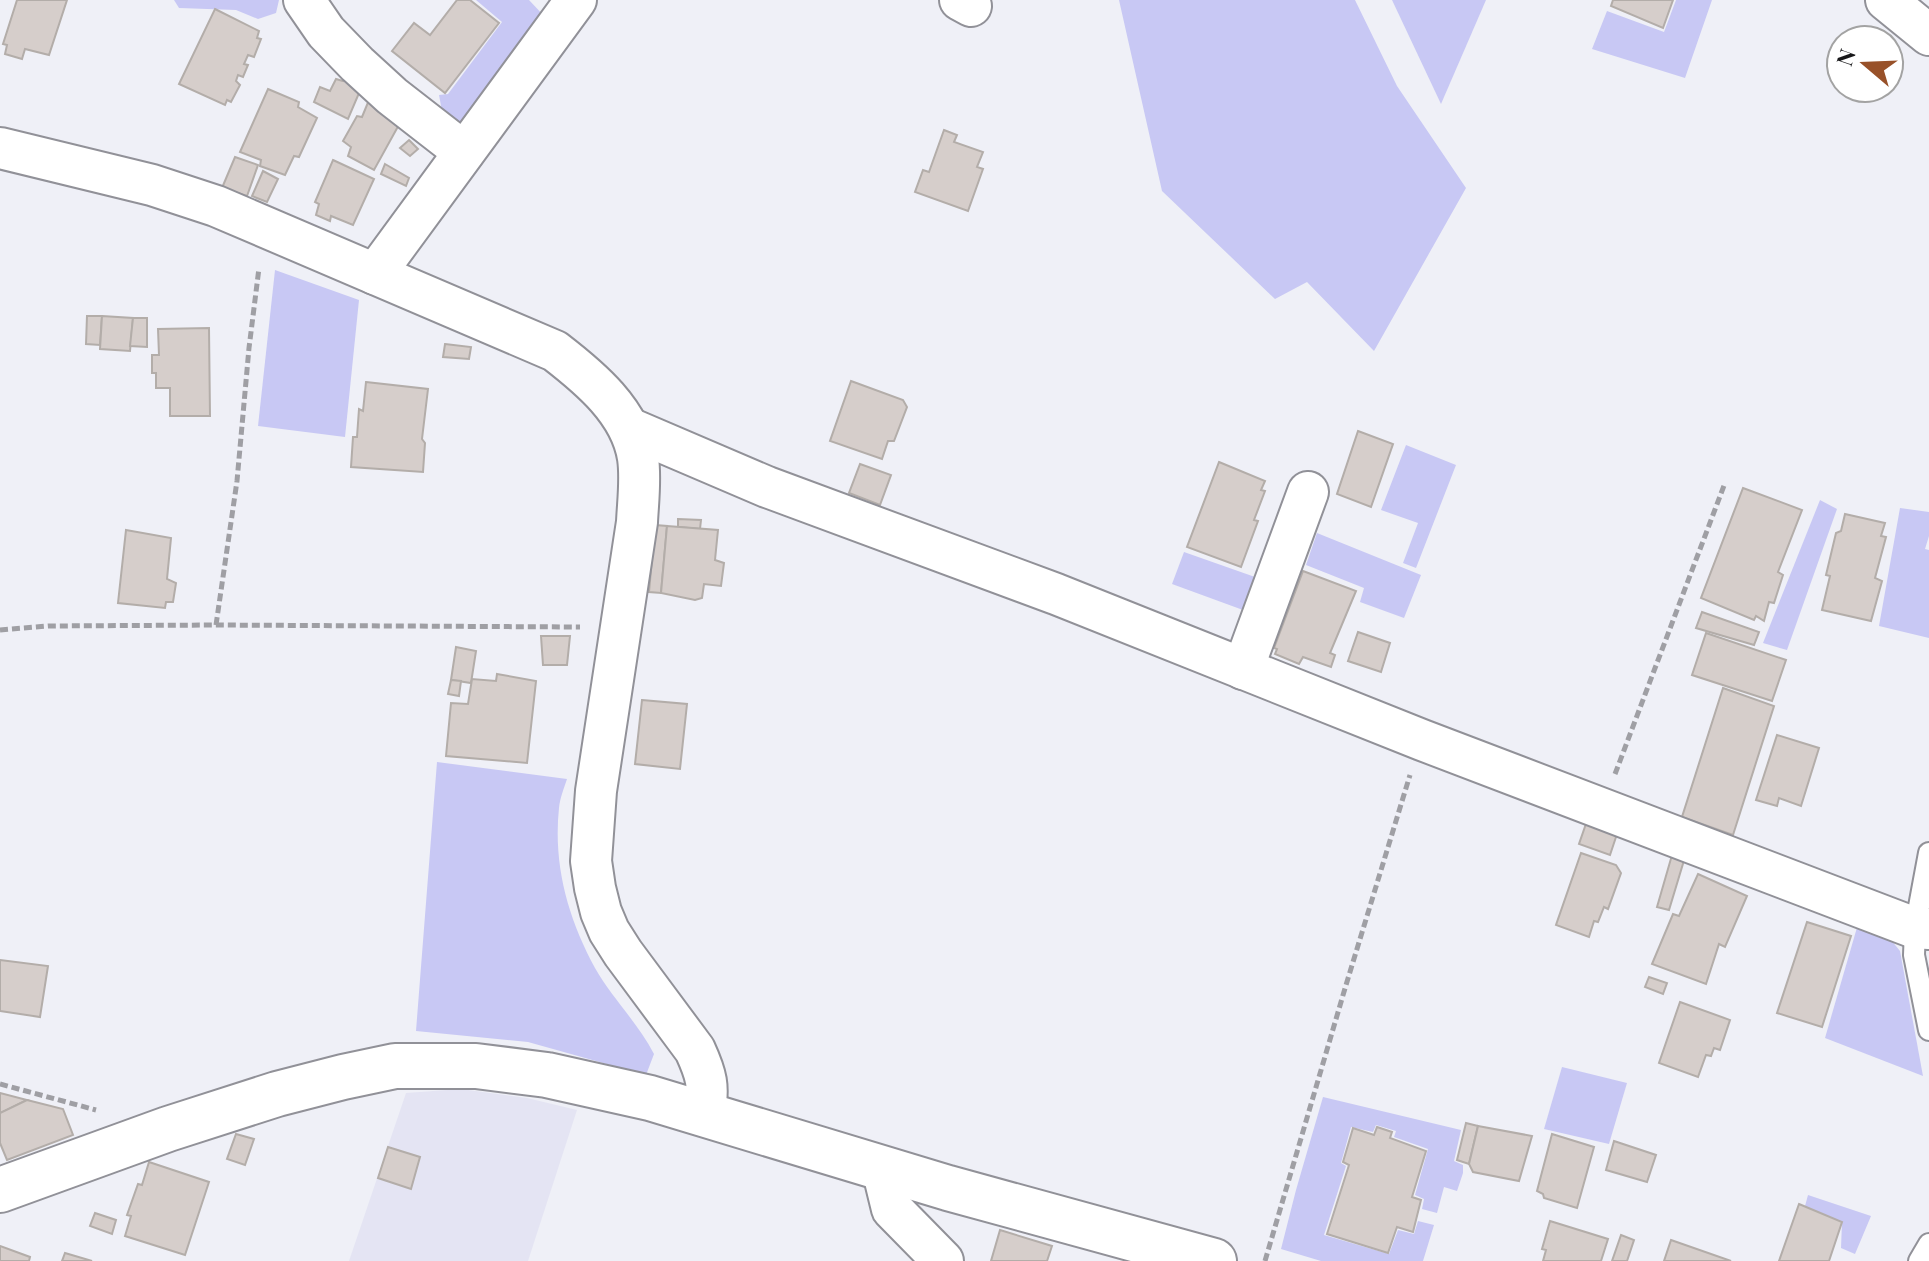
<svg xmlns="http://www.w3.org/2000/svg" width="1929" height="1261" viewBox="0 0 1929 1261" font-family="'Playfair Display',serif">
  <style>
    .built { fill: #e4e4f3 }
    .green { fill: #c8c8f4 }
    .building { fill: #d6cecb; stroke: #b3ada9; stroke-width: 2 }
    .lines { fill: none; stroke-linecap: round; stroke-linejoin: round }
    .lane-casing { stroke: #919198; stroke-width: 24 }
    .street-casing { stroke: #919198; stroke-width: 44 }
    .secondary-casing { stroke: #919198; stroke-width: 48 }
    .path { stroke: #9f9fa4; stroke-width: 5; stroke-dasharray: 8 4; stroke-linecap: butt }
    .lane { stroke: #fff; stroke-width: 20 }
    .street { stroke: #fff; stroke-width: 40 }
    .secondary { stroke: #fff; stroke-width: 44 }
  </style>
  <rect width="100%" height="100%" fill="#eff0f7"/>
  <!-- built -->
  <path class="built" d="M461 1089 527 1098 577 1110 528 1261H349L406 1093Z"/>
  <!-- green -->
  <g class="green">
    <path d="M174 0H279L276 13 258 19 236 10 179 8Z"/>
    <path d="M476 0H529L545 17 467 122 451 125 442 111 439 95 448 94 502 22Z"/>
    <path d="M1119 0H1355L1397 86 1466 188 1374 351 1307 282 1275 299 1162 191Z"/>
    <path d="M1392 0H1486L1441 104Z"/>
    <path d="M1676 0H1712L1685 78 1592 49 1607 11 1664 32Z"/>
    <path d="M275 270 359 300 345 437 258 426Z"/>
    <path d="M1406 445 1456 465 1416 568 1403 563 1418 523 1381 510Z"/>
    <path d="M1820 500 1837 509 1787 650 1763 643Z"/>
    <path d="M1900 508 1929 512V536L1925 549 1929 550V638L1879 626Z"/>
    <path d="M1317 533 1421 575 1404 618 1360 602 1364 588 1306 565Z"/>
    <path d="M1184 552 1255 577 1243 610 1172 584Z"/>
    <path d="M437 762 567 779C564 788 560 798 559 808 553 865 568 918 595 968 612 998 638 1023 654 1054L646 1075 528 1042 416 1031Z"/>
    <path d="M1858 924 1887 935 1900 951 1923 1076 1825 1038Z"/>
    <path d="M1562 1067 1627 1083 1609 1144 1544 1129Z"/>
    <path d="M1323 1097 1461 1130 1454 1161 1463 1165V1173L1457 1191 1444 1187 1437 1213 1422 1209 1424 1199 1415 1195 1428 1149 1394 1137 1396 1131 1376 1125 1373 1132 1351 1127 1341 1163 1346 1166 1324 1235 1389 1254 1398 1230 1414 1234 1418 1221 1434 1225 1423 1261H1321L1281 1249 1296 1190Z"/>
    <path d="M1808 1195 1871 1216 1855 1254 1841 1248 1842 1222 1805 1206Z"/>
  </g>
  <!-- building -->
  <g class="building">
    <path d="M17 0H67L49 55 25 49 22 59 5 54 7 45 3 44Z"/>
    <path d="M457 0H470L499 23 445 93 392 51 414 23 430 35Z"/>
    <path d="M1613 0H1673L1663 28 1611 6Z"/>
    <path d="M215 9 259 31 257 38 261 39 254 57 248 55 244 64 248 65 243 77 238 75 236 81 240 85 231 102 227 100 225 105 179 84Z"/>
    <path d="M347 76 362 86 348 119 314 102 320 87 330 91 336 79 343 81Z"/>
    <path d="M268 89 299 102 298 107 317 118 299 157 294 156 285 175 260 166 261 160 240 152Z"/>
    <path d="M369 100 401 121 374 170 348 156 351 147 343 141 357 116 362 117Z"/>
    <path d="M944 130 957 135 954 142 983 152 977 167 983 169 968 211 915 192 923 170 929 172Z"/>
    <path d="M409 140 418 149 410 156 400 148Z"/>
    <path d="M235 157 258 165 247 196 222 188Z"/>
    <path d="M333 160 374 179 353 225 331 216 330 221 316 215 319 204 315 202Z"/>
    <path d="M385 164 409 178 406 186 381 174Z"/>
    <path d="M263 171 278 179 267 202 252 196Z"/>
    <path d="M87 316H102L100 345 86 344Z"/>
    <path d="M102 316 133 318 130 351 100 349Z"/>
    <path d="M133 318H147V347L130 346Z"/>
    <path d="M209 328 210 416H170V388H156V373H152V355H159L158 329Z"/>
    <path d="M445 344 471 347 469 359 443 357Z"/>
    <path d="M851 381 903 400 907 407 894 441H888L882 459 830 441Z"/>
    <path d="M366 382 428 389 422 439 425 443 423 472 351 467 353 437H357L359 409 363 411Z"/>
    <path d="M1358 431 1393 444 1371 507 1337 494Z"/>
    <path d="M1219 462 1265 481 1261 490 1265 491 1254 520 1258 521 1241 567 1187 547Z"/>
    <path d="M860 464 891 475 880 505 849 493Z"/>
    <path d="M1743 488 1802 510 1778 572 1783 575 1774 603 1769 602 1764 621 1756 616 1754 620 1701 598Z"/>
    <path d="M1845 514 1885 523 1881 536 1886 537 1875 578 1882 581 1871 621 1822 610 1830 576 1826 575 1836 533 1841 531Z"/>
    <path d="M678 519 701 520 700 529 678 527Z"/>
    <path d="M655 525 667 526 661 593 649 592Z"/>
    <path d="M667 526 718 530 715 560 724 563 721 586 704 584 702 598 695 600 661 593Z"/>
    <path d="M126 530 171 538 167 579 176 583 173 602H166L165 608 118 603Z"/>
    <path d="M1303 571 1356 591 1330 653 1335 655 1331 667 1303 657 1299 664 1275 654 1277 649 1274 648Z"/>
    <path d="M1702 612 1759 632 1754 645 1696 628Z"/>
    <path d="M1358 632 1390 643 1381 672 1348 661Z"/>
    <path d="M1706 633 1786 660 1772 701 1692 675Z"/>
    <path d="M541 636H570L567 665H543Z"/>
    <path d="M456 647 476 651 471 683 451 680Z"/>
    <path d="M497 674 536 681 527 763 446 756 451 703 468 704 472 679 496 681Z"/>
    <path d="M451 680 461 681 459 696 448 694Z"/>
    <path d="M1723 688 1774 706 1733 835 1682 817Z"/>
    <path d="M642 700 687 704 680 769 635 764Z"/>
    <path d="M1777 735 1819 748 1801 806 1779 798 1777 806 1756 800Z"/>
    <path d="M1588 818 1619 828 1610 855 1579 844Z"/>
    <path d="M1581 853 1616 865 1621 873 1608 909 1604 907 1598 922 1594 921 1589 937 1556 925Z"/>
    <path d="M1672 855 1685 857 1669 910 1657 907Z"/>
    <path d="M1698 874 1747 896 1725 947 1719 944 1706 984 1652 964 1673 914 1679 916Z"/>
    <path d="M1807 922 1851 936 1822 1027 1777 1013Z"/>
    <path d="M0 960 48 966 40 1017 0 1011Z"/>
    <path d="M1649 977 1667 983 1663 994 1645 987Z"/>
    <path d="M1680 1002 1730 1020 1720 1050 1714 1048 1711 1056 1706 1055 1698 1077 1659 1063Z"/>
    <path d="M0 1093 27 1100 0 1113Z"/>
    <path d="M27 1100 63 1109 73 1135 7 1160 0 1143V1113Z"/>
    <path d="M1466 1123 1478 1126 1469 1164 1457 1160Z"/>
    <path d="M1478 1126 1532 1136 1519 1181 1473 1172 1469 1164Z"/>
    <path d="M1377 1127 1392 1132 1390 1138 1426 1151 1412 1197 1421 1200 1413 1232 1397 1227 1388 1253 1327 1234 1349 1165 1343 1162 1353 1128 1374 1135Z"/>
    <path d="M236 1134 254 1139 245 1165 227 1159Z"/>
    <path d="M1552 1134 1594 1147 1577 1208 1544 1198 1543 1194 1537 1191Z"/>
    <path d="M1614 1141 1656 1155 1647 1182 1606 1170Z"/>
    <path d="M388 1147 420 1157 411 1189 378 1178Z"/>
    <path d="M149 1162 209 1182 185 1255 125 1236 131 1216 127 1215 138 1184 142 1185Z"/>
    <path d="M1799 1204 1842 1222 1829 1261H1779Z"/>
    <path d="M95 1213 116 1220 112 1234 90 1226Z"/>
    <path d="M1550 1221 1608 1239 1601 1261H1543L1546 1250 1542 1249Z"/>
    <path d="M1000 1230 1052 1246 1047 1261H991Z"/>
    <path d="M1621 1235 1634 1240 1627 1261H1612Z"/>
    <path d="M1671 1240 1731 1261H1664Z"/>
    <path d="M0 1246 30 1257 29 1261H0Z"/>
    <path d="M65 1253 92 1261H62Z"/>
  </g>
  <g class="lines">
    <defs>
      <g id="lane">
        <path d="M1929 853 1915 928 1914 955 1929 1030"/>
        <path d="M1919 1261 1929 1244"/>
      </g>
      <g id="street">
        <path d="M304 0 326 32 357 64 392 96 464 152"/>
        <path d="M960 0 971 6"/>
        <path d="M1886 0 1929 35"/>
        <path d="M0 148 152 185 216 206 555 351C590 378 631 412 638 458 641 479 638 501 637 522L596 791 591 861 595 888 601 912 609 931 623 953 695 1050C706 1074 710 1087 704 1113"/>
        <path d="M375 274 576 0"/>
        <path d="M629 428 767 487 1056 594 1422 740 1915 928 1929 929"/>
        <path d="M1243 669 1308 492"/>
        <path d="M882 1168 892 1209 943 1261"/>
      </g>
      <path id="secondary" d="M0 1190 168 1129 277 1094 343 1077 395 1066H476L547 1075 650 1098 948 1188 1214 1261"/>
    </defs>
    <!-- lane casing -->
    <use href="#lane" class="lane-casing"/>
    <!-- street casing -->
    <use href="#street" class="street-casing"/>
    <!-- secondary casing -->
    <use href="#secondary" class="secondary-casing"/>
    <!-- path -->
    <g class="path">
      <path d="M216 625 237 481 249 348 259 268"/>
      <path d="M0 630 48 626 216 625 580 627"/>
      <path d="M1615 774 1725 483"/>
      <path d="M0 1084 96 1110"/>
      <path d="M1265 1261 1346 985 1410 775"/>
    </g>
    <!-- lane -->
    <use href="#lane" class="lane"/>
    <!-- street -->
    <use href="#street" class="street"/>
    <!-- secondary -->
    <use href="#secondary" class="secondary"/>
  </g>
  <!-- north arrow -->
  <g transform="translate(1865 64) rotate(289)"><circle r="38" fill="#ffffff" stroke="#a3a3a3" stroke-width="2"/>
  <path d="M0-6L14 30L0 20L-14 30Z" fill="#985129"/>
  <text y="-12" font-size="22" font-weight="bold" text-anchor="middle" fill="#18181a">N</text>
  </g>
</svg>
